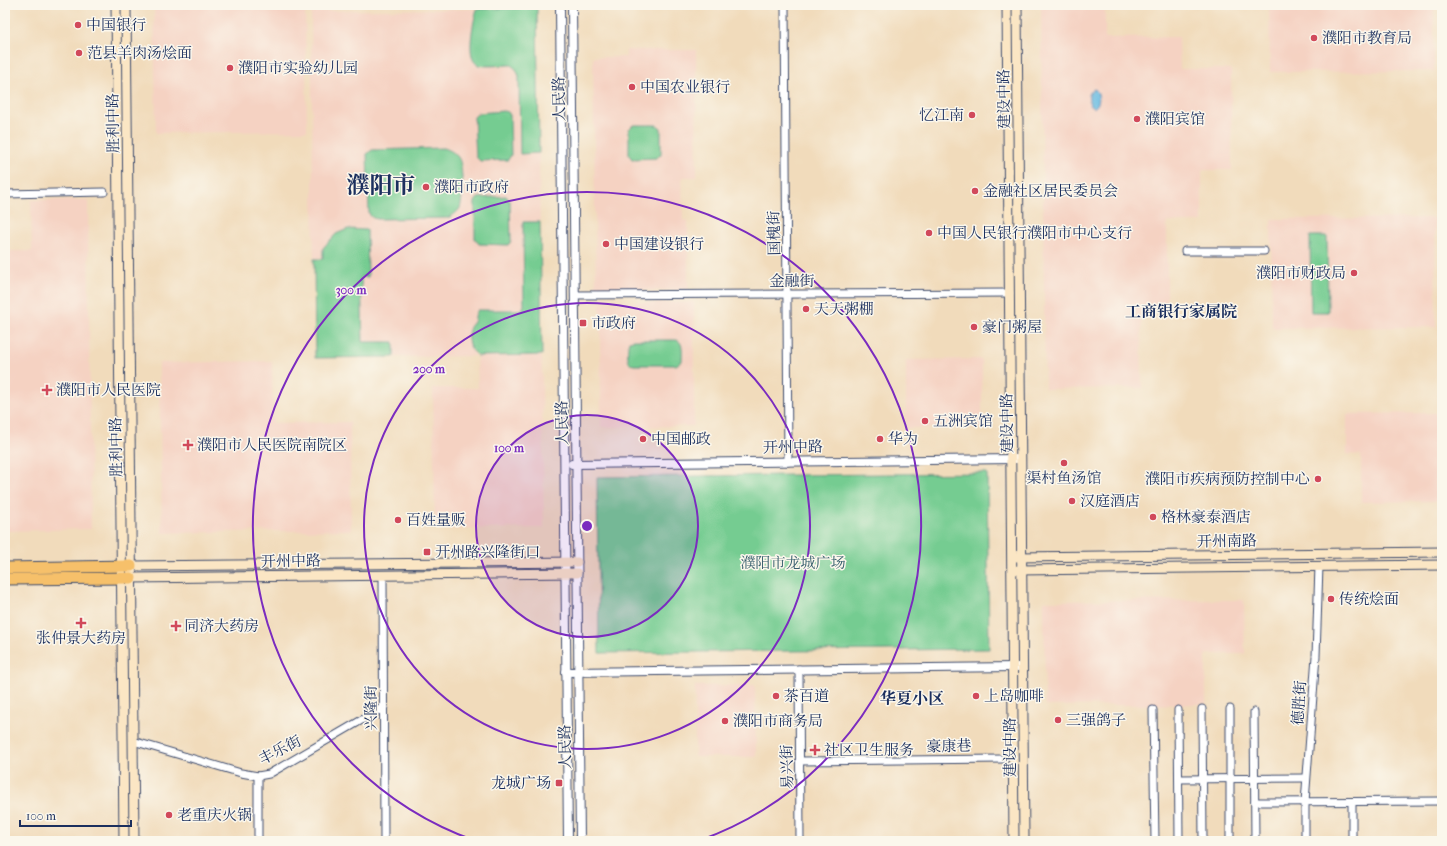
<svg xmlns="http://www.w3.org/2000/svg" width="1447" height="846" viewBox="0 0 1447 846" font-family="'IM FELL French Canon','Noto Serif SC',serif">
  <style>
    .built { fill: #f5d2c2 }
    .green { fill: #74cc91; stroke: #487e78 }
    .water { fill: #65bae1; stroke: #4074a0 }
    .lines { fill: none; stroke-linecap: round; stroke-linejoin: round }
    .minor-casing { stroke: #3b496c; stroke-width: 9 }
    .tertiary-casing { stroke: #3b496c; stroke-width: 10 }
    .secondary-casing { stroke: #3b496c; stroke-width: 11 }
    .primary-casing { stroke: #3b496c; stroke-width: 13 }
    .minor { stroke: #fff; stroke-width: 7 }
    .tertiary { stroke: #fff; stroke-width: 8 }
    .secondary { stroke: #fbe6c4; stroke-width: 9 }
    .primary { stroke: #f6c06b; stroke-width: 11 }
    .ring { fill: none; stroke: #7b2cbf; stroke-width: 2 }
    .poi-dot { fill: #d1495b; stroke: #fbf7ec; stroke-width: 1.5 }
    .labels { text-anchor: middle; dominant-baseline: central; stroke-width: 3; stroke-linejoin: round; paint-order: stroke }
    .poi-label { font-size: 15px; fill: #1b2f5e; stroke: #fbf7ec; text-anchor: start }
    .street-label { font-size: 15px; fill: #1b2f5e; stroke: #fbf7ec }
    .park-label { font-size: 15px; fill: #365e6d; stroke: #fbf7ec }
    .neighbourhood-label { font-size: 16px; font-weight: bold; fill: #1b2f5e; stroke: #fbf7ec }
    .town-label { font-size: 23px; font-weight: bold; fill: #1b2f5e; stroke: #fbf7ec }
    .centre { fill: #7b2cbf; stroke: #fbf7ec; stroke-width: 2 }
    .ring-label { font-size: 12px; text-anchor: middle; font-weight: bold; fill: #7b2cbf; stroke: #fbf7ec; stroke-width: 3; stroke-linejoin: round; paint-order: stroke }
  </style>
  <rect width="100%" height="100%" fill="#fbf7ec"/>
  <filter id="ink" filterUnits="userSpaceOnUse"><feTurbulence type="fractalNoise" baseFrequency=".025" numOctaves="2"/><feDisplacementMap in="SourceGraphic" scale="8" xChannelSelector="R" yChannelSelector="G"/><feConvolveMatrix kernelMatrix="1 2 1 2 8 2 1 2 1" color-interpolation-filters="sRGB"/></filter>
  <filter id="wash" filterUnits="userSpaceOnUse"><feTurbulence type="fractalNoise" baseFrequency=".012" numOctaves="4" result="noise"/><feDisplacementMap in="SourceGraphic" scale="16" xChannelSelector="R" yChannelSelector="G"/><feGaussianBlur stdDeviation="0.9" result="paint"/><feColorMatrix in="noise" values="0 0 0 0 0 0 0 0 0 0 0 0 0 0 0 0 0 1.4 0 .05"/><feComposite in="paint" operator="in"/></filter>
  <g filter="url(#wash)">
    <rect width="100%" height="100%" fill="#f1dbbb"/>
    <!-- built -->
    <g class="built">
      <path d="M226 5H305L307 131 156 133 154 6Z"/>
      <path d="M1041 5H1105V38L1179 37 1180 69H1231L1232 170H1202V222H1167V311L1141 312 1142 388 1045 389Z"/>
      <path d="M1269 5H1434V71L1270 72Z"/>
      <path d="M537 8 544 528 435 529 433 388H478L477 356 315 358 311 11Z"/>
      <path d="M626 50H696L697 177H682L683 220 688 221V290L596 291 593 57H626Z"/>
      <path d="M31 200H88L91 529 5 531V251H32Z"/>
      <path d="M1435 218 1436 327 1272 328 1271 219Z"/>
      <path d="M694 302V426L601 427 600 303Z"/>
      <path d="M982 359V428H906V360Z"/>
      <path d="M272 361 273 423 350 422 351 530 162 533 159 363Z"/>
      <path d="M1436 413V501L1361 502V455L1347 454V414Z"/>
      <path d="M1244 600 1245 654H1206V704L1045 706 1044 601Z"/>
      <path d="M755 685 756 757H695V686Z"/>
    </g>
    <!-- green -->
    <g class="green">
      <path d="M537 8 539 153 520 154 519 76 516 69 511 65C503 65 485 67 479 65 464 61 474 19 477 9Z"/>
      <path d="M504 111 508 112 510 115 511 155 508 160 480 161 476 157 474 117 478 113Z"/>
      <path d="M633 125H657L661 128V154L657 158 632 159 629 155V129Z"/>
      <path d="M444 148C450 150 456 153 459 159 463 166 463 200 460 208 457 213 453 215 448 218L378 219C373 218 371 218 369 213L367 154 372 150Z"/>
      <path d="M506 196 510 201 511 240 510 243 508 245 479 244 475 239V202L478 198Z"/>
      <path d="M523 222H540L542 355 477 356C469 348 465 339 470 327 471 325 473 324 474 322 476 317 474 314 478 310H520L524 306Z"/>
      <path d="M348 229 367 230 368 277H361L363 342H394V357L315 358 314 259H323V248L336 234Z"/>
      <path d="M1310 236H1327L1328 312H1311Z"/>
      <path d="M633 340H677C684 343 682 353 682 361L676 365H634L630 364C627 358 627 348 629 341Z"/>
      <path d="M987 473 989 649 599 653 597 477Z"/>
    </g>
    <!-- water -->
    <path class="water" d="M1094 89 1096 90C1100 97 1100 103 1094 108L1091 106C1088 100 1087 93 1094 89Z"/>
  </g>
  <g filter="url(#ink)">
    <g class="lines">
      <defs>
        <g id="minor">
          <path d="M785 5 788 462"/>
          <path d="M5 194 104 192"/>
          <path d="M1185 251H1264"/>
          <path d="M575 295 1010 293"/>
          <path d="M383 575 384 841"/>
          <path d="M799 669 800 841"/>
          <path d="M1202 709 1203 841"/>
          <path d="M1153 710 1155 841"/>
          <path d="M1178 710 1179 841"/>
          <path d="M1254 712 1255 841"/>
          <path d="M133 741 241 773 258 776 269 774 384 707"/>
          <path d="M800 761 1003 759"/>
          <path d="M258 776V841"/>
          <path d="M1179 779 1306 778"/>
          <path d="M1255 802 1442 801"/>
          <path d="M1352 802V841"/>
          <path d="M1230 841V709"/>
          <path d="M1305 841V802L1316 656 1319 566"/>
        </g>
        <g id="tertiary">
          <path d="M560 5 568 841"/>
          <path d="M572 5 580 841"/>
          <path d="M572 464 1016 459"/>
          <path d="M566 672 1017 667"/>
        </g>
        <g id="secondary">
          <path d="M116 5 124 841"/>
          <path d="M126 5 134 841"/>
          <path d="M1007 5 1014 841"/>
          <path d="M1017 5 1024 841"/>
          <path d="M1017 557 1442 552"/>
          <path d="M131 566 577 562"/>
          <path d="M1018 570 1442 565"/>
          <path d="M131 578 577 573"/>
        </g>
        <g id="primary">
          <path d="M5 568 131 566"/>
          <path d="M5 579 131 578"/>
        </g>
      </defs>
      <!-- minor casing -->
      <use href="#minor" class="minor-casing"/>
      <!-- tertiary casing -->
      <use href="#tertiary" class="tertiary-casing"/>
      <!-- secondary casing -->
      <use href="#secondary" class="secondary-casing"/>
      <!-- primary casing -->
      <use href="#primary" class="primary-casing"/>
      <!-- minor -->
      <use href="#minor" class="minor"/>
      <!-- tertiary -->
      <use href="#tertiary" class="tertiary"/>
      <!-- secondary -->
      <use href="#secondary" class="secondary"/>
      <!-- primary -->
      <use href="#primary" class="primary"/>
    </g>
  </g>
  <!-- distance rings -->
  <circle cx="587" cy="526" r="111" fill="#7b2cbf" fill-opacity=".12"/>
  <g class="ring">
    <circle cx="587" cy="526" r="111"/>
    <circle cx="587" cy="526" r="223"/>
    <path d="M476 841A334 334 0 1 1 698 841"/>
  </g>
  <!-- markers -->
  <g class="poi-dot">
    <circle cx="78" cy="25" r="4"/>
    <circle cx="1314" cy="38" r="4"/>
    <circle cx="79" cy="53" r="4"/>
    <circle cx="230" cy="68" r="4"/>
    <circle cx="632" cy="87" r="4"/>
    <circle cx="972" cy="115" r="4"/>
    <circle cx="1137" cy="119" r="4"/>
    <circle cx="426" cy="187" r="4"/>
    <circle cx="975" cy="191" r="4"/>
    <circle cx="929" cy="233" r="4"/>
    <circle cx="606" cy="244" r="4"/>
    <circle cx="1354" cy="273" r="4"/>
    <circle cx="806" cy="309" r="4"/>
    <rect x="579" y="319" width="8" height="8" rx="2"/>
    <circle cx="974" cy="327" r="4"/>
    <path d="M45 384h4v4h4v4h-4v4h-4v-4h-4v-4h4z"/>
    <circle cx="925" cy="421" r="4"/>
    <circle cx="643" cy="439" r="4"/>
    <circle cx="880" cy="439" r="4"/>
    <path d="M186 439h4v4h4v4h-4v4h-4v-4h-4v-4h4z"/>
    <circle cx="1064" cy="463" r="4"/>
    <circle cx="1318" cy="479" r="4"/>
    <circle cx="1072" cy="501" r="4"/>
    <circle cx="1153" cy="517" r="4"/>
    <circle cx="398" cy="520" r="4"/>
    <rect x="423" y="548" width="8" height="8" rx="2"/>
    <circle cx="1331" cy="599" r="4"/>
    <path d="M79 617h4v4h4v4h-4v4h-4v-4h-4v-4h4z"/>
    <path d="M174 620h4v4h4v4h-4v4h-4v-4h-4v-4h4z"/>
    <circle cx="776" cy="696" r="4"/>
    <circle cx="976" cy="696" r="4"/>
    <circle cx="1058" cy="720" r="4"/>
    <circle cx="725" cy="721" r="4"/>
    <path d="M813 744h4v4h4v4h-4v4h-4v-4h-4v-4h4z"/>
    <rect x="555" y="779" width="8" height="8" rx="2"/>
    <circle cx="169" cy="815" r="4"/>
  </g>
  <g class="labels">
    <!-- poi labels -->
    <g class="poi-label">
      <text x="86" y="25">中国银行</text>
      <text x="1322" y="38">濮阳市教育局</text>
      <text x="87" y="53">范县羊肉汤烩面</text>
      <text x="238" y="68">濮阳市实验幼儿园</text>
      <text x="640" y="87">中国农业银行</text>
      <text x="964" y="115" text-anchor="end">忆江南</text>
      <text x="1145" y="119">濮阳宾馆</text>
      <text x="434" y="187">濮阳市政府</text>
      <text x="983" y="191">金融社区居民委员会</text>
      <text x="937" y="233">中国人民银行濮阳市中心支行</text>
      <text x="614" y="244">中国建设银行</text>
      <text x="1346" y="273" text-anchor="end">濮阳市财政局</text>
      <text x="814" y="309">天天粥棚</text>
      <text x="591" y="323">市政府</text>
      <text x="982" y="327">豪门粥屋</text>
      <text x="56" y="390">濮阳市人民医院</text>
      <text x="933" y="421">五洲宾馆</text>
      <text x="651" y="439">中国邮政</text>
      <text x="888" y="439">华为</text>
      <text x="197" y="445">濮阳市人民医院南院区</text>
      <text x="1064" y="478" text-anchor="middle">渠村鱼汤馆</text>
      <text x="1310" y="479" text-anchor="end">濮阳市疾病预防控制中心</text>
      <text x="1080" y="501">汉庭酒店</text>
      <text x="1161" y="517">格林豪泰酒店</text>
      <text x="406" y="520">百姓量贩</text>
      <text x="435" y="552">开州路兴隆街口</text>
      <text x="1339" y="599">传统烩面</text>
      <text x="184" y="626">同济大药房</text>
      <text x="81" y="638" text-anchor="middle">张仲景大药房</text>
      <text x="784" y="696">茶百道</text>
      <text x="984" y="696">上岛咖啡</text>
      <text x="1066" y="720">三强鸽子</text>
      <text x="733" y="721">濮阳市商务局</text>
      <text x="824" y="750">社区卫生服务</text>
      <text x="551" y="783" text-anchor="end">龙城广场</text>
      <text x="177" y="815">老重庆火锅</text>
    </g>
    <!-- street labels -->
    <g class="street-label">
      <text transform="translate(559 99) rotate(-91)">人民路</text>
      <text transform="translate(1004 99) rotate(-91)">建设中路</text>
      <text transform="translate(113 123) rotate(-91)">胜利中路</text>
      <text transform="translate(774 233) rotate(-91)">国槐街</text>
      <text x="792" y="281">金融街</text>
      <text transform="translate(562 423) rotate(-91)">人民路</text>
      <text transform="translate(1007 423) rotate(-91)">建设中路</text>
      <text transform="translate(116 447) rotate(-91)">胜利中路</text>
      <text transform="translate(793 447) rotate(-1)">开州中路</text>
      <text transform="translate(1227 541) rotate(-1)">开州南路</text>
      <text transform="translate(291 561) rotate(-1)">开州中路</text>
      <text transform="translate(1299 703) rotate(-86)">德胜街</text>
      <text transform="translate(371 708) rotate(-90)">兴隆街</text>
      <text transform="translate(949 746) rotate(-1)">豪康巷</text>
      <text transform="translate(565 747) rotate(-91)">人民路</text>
      <text transform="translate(1010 747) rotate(-90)">建设中路</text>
      <text transform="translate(280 750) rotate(-27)">丰乐街</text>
      <text transform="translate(787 767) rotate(-91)">易兴街</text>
    </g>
    <!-- park labels -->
    <g class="park-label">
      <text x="793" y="563">濮阳市龙城广场</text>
    </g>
    <!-- neighbourhood labels -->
    <g class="neighbourhood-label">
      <text x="1181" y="311">工商银行家属院</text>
      <text x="912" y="698">华夏小区</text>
    </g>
    <!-- town labels -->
    <g class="town-label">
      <text x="381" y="185">濮阳市</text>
    </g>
  </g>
  <circle cx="587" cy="526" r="6" class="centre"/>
  <g class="ring-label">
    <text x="351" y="294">300 m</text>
    <text x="429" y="373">200 m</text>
    <text x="509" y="452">100 m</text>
  </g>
  <!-- margin -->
  <rect width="1447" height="846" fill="none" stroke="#fbf7ec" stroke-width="20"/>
  <!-- scale -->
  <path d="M20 820v6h111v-6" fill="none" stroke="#1b2f5e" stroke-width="2"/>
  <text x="26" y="820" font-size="12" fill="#1b2f5e" stroke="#fbf7ec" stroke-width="3" paint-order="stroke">100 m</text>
</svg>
